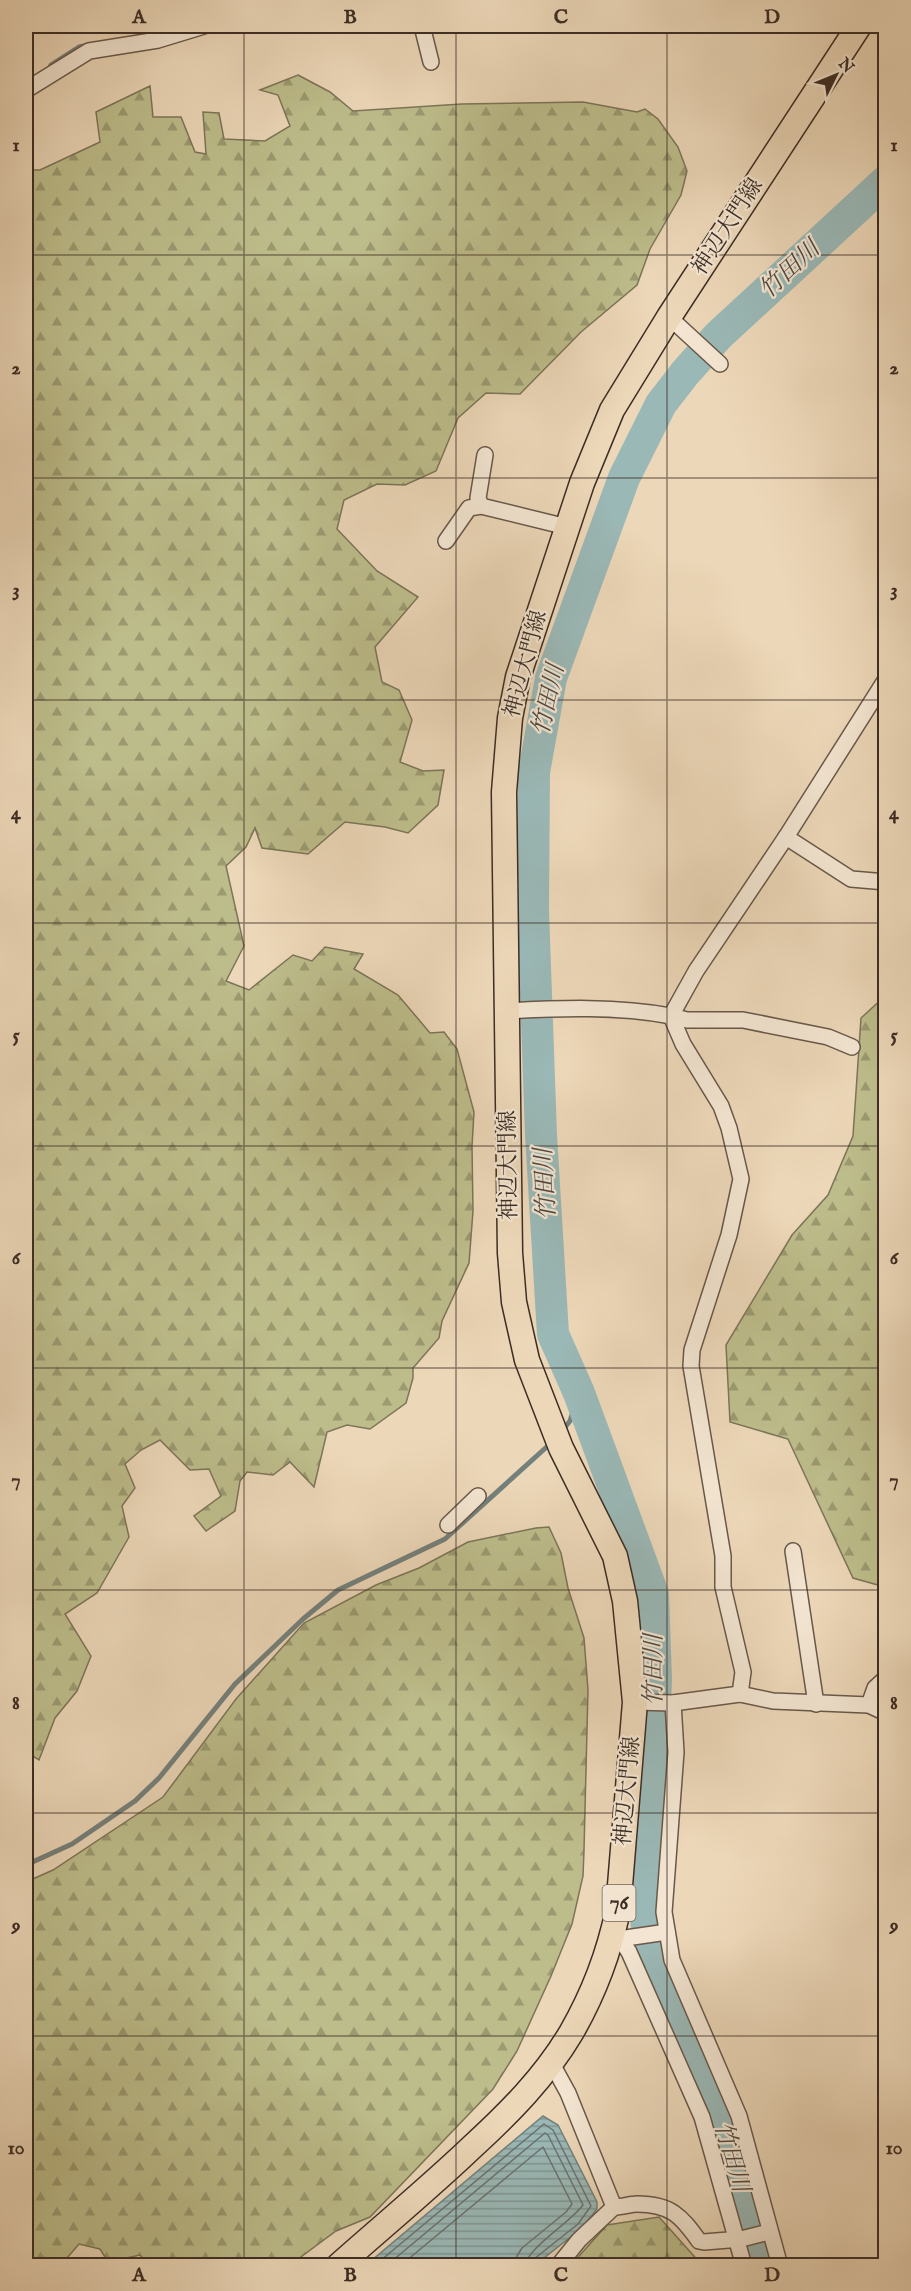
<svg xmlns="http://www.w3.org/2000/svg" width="911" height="2291" viewBox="0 0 911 2291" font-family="'IM FELL English','Noto Serif JP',serif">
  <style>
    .forest { fill: url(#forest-firs); stroke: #7c7558; stroke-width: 1.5 }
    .water { fill: url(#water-rules); stroke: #74807c; stroke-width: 1.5 }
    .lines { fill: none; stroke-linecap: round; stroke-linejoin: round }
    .shore { stroke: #6b726e; stroke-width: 1.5 }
    .stream { stroke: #74807c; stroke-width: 5 }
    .river { stroke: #9ab8b6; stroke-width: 32 }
    .street-casing { stroke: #68584a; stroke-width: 18 }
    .primary-casing { stroke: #3c2d25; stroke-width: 27 }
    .street { stroke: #f3e5d1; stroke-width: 15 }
    .primary { stroke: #ecd7b8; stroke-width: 24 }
    .grid { fill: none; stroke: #3c2d25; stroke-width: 1.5; stroke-opacity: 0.55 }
    .labels { text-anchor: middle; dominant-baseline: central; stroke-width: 4.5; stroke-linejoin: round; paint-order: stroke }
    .shield { fill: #f3e5d1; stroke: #736459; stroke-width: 1.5 }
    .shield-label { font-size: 21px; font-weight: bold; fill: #3c2d25 }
    .street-label { font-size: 22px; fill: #3c2d25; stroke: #f3e5d1 }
    .water-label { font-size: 24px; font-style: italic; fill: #4f4942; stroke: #f3e5d1 }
    .neatline { fill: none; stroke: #3c2d25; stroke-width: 2 }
    .grid-label { font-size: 20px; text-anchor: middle; font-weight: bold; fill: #3c2d25 }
  </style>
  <defs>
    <pattern id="forest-firs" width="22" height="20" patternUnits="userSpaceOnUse" patternTransform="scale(1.5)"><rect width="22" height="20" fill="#bdbd8b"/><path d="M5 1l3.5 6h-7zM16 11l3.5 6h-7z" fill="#9b9a71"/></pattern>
    <pattern id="water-rules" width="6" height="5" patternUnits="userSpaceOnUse" patternTransform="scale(1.5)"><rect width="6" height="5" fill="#9ab8b6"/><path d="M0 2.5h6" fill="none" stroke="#7f9694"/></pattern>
  </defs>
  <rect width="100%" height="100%" fill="#ecd7b8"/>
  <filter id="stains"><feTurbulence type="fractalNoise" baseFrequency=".00333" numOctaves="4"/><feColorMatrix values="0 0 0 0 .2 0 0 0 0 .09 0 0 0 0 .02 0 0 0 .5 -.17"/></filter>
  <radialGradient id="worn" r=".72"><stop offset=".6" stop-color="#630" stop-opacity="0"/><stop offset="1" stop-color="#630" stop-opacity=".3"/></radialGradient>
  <!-- forest -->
  <g class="forest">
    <path d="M298 75 330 92 353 111 462 104 583 102 637 112 645 109 658 119 678 147 687 171 681 195 650 249 637 285 581 332 520 394 486 393 458 418 436 471 405 485 377 484 344 500 337 529 377 571 418 597 375 647 382 682 399 690 412 720 400 762 423 771 444 770 438 805 408 833 385 827 345 822 308 854 262 848 255 828 246 847 226 866 244 946 226 981 249 990 293 955 312 961 325 947 363 954 354 969 398 995 430 1033 444 1032 457 1049 474 1112 472 1146 473 1211 469 1263 442 1321 439 1338 413 1368V1378L406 1403 370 1429 347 1425 327 1432 314 1487 290 1462 273 1475 247 1472 240 1481 235 1511 206 1531 194 1516 221 1496 209 1469 190 1470 160 1440 141 1450 125 1464 135 1488 122 1506 129 1537 97 1593 65 1614 91 1656 77 1691 55 1718 39 1760 26 1752V170H40L100 142 96 112 150 86 153 117H181L195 152 206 154 203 112 219 113 224 139 265 141 290 126 278 95 260 90Z"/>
    <path d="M885 996V1587L853 1578 788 1439 730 1422 726 1345 792 1235 828 1195 853 1136 861 1018Z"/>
    <path d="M549 1527 561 1553 568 1588 584 1638 588 1690 584 1850 583 1876 572 1924 551 1976 517 2051 493 2089 370 2217 336 2231 290 2265H148L140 2255 108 2262 100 2249 79 2244 61 2265H26V1882L53 1870 163 1797 236 1699 304 1623 376 1585 419 1568 468 1542 536 1528Z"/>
    <path d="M659 2217 702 2265H571L607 2225Z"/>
  </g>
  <!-- water -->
  <path class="water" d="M543 2116 558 2125 597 2202V2209L582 2228 535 2265 365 2266Z"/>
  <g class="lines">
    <!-- shore -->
    <g class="shore">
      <path d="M374 2266 544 2124 553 2130 591 2206 578 2224 534 2259 532 2266"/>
      <path d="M386 2266 545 2133 548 2135 583 2205C571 2222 526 2249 525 2266"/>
      <path d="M400 2266 543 2147 572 2204 566 2212 522 2248 517 2256 515 2266"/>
    </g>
    <!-- stream -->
    <g class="stream">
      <path d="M139 35 163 31"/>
      <path d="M51 65 79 47 89 45"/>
      <path d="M26 81 31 78"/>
      <path d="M561 1432 570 1421 579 1393"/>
      <path d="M26 1865 72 1844 135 1801 159 1778 235 1684 303 1619 338 1590 445 1539 551 1443"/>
    </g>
    <!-- river -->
    <path class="river" d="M763 2266 712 2093 650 1954 645 1911 656 1680 653 1594 579 1393 553 1334 541 1135 533 910 534 772 551 678 624 478 661 404 685 373 718 336 886 181"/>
    <defs>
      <g id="street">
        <path d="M422 26 431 62"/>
        <path d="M26 90 89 51 158 40 204 26"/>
        <path d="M669 317 720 364"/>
        <path d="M481 506 478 498 485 455"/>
        <path d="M446 541 469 508 481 506 567 527"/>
        <path d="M786 837 851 879 886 882"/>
        <path d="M507 1011C561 1008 617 1006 671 1016L696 971 786 837 886 679"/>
        <path d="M671 1016 683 1044 721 1106 729 1128 741 1179 729 1235 692 1350 691 1366 723 1556V1587L743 1672 740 1694"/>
        <path d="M671 1016 687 1020H743L828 1037 852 1047"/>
        <path d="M448 1525 478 1496"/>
        <path d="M793 1551 816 1704"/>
        <path d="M635 1702 673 1703 740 1694 773 1701 869 1705 886 1713"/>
        <path d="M673 1703 676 1752 664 1912 672 1960 739 2116 780 2266"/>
        <path d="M869 1705 875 1688 886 1678"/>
        <path d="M612 1940 667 1932"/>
        <path d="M621 1940 629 1952 702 2117 744 2266"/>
        <path d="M551 2062 568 2093 614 2207 579 2240 558 2266"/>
        <path d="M614 2207C623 2207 630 2204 637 2204 671 2204 681 2216 699 2241L704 2242 741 2239 769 2232"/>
      </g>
      <path id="primary" d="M338 2266C383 2226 429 2188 472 2147 509 2113 545 2077 571 2033 593 1995 609 1953 618 1910L635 1702 625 1601 615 1556 561 1448 527 1360 514 1302 510 1253 504 792 510 718 518 677 582 483 612 410 669 317 859 26"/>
    </defs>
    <!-- street casing -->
    <use href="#street" class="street-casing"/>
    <!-- primary casing -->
    <use href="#primary" class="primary-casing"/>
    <!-- street -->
    <use href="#street" class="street"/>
    <!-- primary -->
    <use href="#primary" class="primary"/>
  </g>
  <!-- grid -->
  <path class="grid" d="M244 26V2266M456 26V2266M667 26V2266M26 255H886M26 478H886M26 700H886M26 923H886M26 1146H886M26 1368H886M26 1590H886M26 1813H886M26 2036H886"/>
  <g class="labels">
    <!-- shield labels -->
    <rect class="shield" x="602.5" y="1885" width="33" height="36" rx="4.5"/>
    <g class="shield-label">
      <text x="619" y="1903">76</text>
    </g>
    <!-- street labels -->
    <g class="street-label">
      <text transform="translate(728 227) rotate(-57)">神辺大門線</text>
      <text transform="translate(526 664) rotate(-75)">神辺大門線</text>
      <text transform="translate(509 1165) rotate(-91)">神辺大門線</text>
      <text transform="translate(628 1791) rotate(-85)">神辺大門線</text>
    </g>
    <!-- water labels -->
    <g class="water-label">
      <text transform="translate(790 270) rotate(-43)">竹田川</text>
      <text transform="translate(549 700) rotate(-77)">竹田川</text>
      <text transform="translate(546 1184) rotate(-93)">竹田川</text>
      <text transform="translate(654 1670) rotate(-90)">竹田川</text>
      <text transform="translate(731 2157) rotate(74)">竹田川</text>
    </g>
  </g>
  <!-- margin -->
  <rect width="911" height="2291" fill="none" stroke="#ecd7b8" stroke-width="66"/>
  <!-- north arrow -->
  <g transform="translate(836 75) rotate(47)" stroke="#f3e5d1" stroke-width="4.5" paint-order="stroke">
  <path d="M0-4.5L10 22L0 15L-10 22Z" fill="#3c2d25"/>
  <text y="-9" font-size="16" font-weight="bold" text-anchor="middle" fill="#3c2d25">N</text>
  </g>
  <rect x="33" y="33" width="845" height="2225" class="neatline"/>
  <g class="grid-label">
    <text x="139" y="23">A</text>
    <text x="350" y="23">B</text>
    <text x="561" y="23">C</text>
    <text x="772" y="23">D</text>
    <text x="16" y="151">1</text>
    <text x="894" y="151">1</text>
    <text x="16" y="374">2</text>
    <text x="894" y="374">2</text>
    <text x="16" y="596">3</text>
    <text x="894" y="596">3</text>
    <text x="16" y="819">4</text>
    <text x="894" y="819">4</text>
    <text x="16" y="1041">5</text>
    <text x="894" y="1041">5</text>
    <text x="16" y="1264">6</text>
    <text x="894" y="1264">6</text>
    <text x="16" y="1486">7</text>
    <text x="894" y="1486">7</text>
    <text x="16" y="1709">8</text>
    <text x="894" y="1709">8</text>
    <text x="16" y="1931">9</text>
    <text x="894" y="1931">9</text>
    <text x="16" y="2154">10</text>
    <text x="894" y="2154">10</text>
    <text x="139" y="2281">A</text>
    <text x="350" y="2281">B</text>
    <text x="561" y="2281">C</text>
    <text x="772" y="2281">D</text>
  </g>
  <rect width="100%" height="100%" filter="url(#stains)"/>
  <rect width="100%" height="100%" fill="url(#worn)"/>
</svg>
